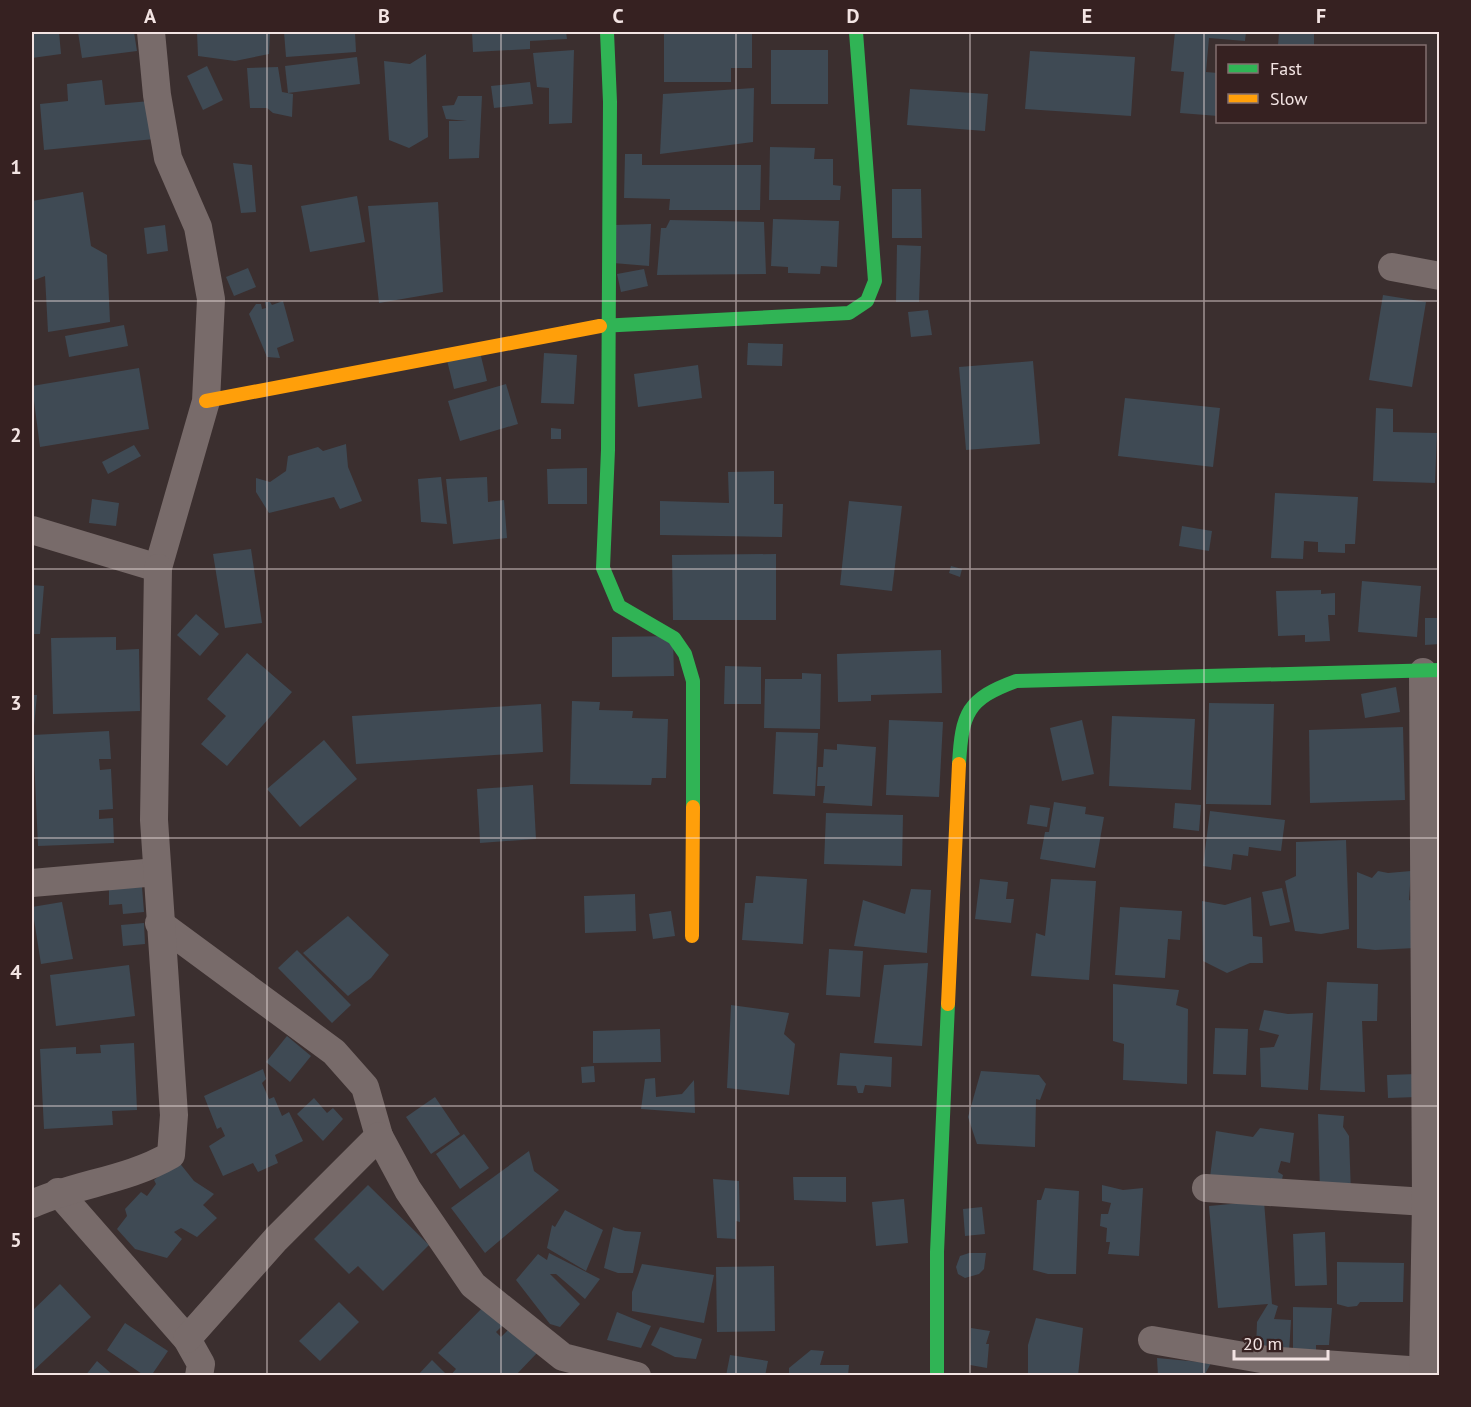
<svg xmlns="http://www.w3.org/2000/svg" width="1471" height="1407" viewBox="0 0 1471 1407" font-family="'PT Sans',sans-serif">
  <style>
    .building { fill: #3f4a54 }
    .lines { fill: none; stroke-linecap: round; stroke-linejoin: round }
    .street { stroke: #786b6a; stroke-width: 28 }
    .fast { stroke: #30b455; stroke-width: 14 }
    .slow { stroke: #ff9f0a; stroke-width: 14 }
    .grid { fill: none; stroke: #f3e4e3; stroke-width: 1.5; stroke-opacity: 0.55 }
    .neatline { fill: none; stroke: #f3e4e3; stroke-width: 2 }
    .grid-label { font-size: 20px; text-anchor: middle; font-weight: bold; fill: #f3e4e3 }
  </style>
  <rect width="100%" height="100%" fill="#3b2f2f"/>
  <!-- building -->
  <g class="building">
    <path d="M32 32H59L61 54 32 58Z"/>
    <path d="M78 32H134L137 51 82 58Z"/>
    <path d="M197 32H270L269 54 235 61 198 56Z"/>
    <path d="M284 32H355L356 52 286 57Z"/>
    <path d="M472 32H566L567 39 530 41V49L473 52Z"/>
    <path d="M1175 32H1246L1245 41 1209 38 1206 72 1218 73V116L1180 113 1184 72 1171 71Z"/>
    <path d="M1279 32H1314V46H1278Z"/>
    <path d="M664 33H752V68H731V82H664Z"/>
    <path d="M574 50 572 123 549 124V88L537 87 533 53Z"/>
    <rect x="771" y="50" width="57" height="54"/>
    <path d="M1030 51 1135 57 1131 116 1025 109Z"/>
    <path d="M426 54 428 137 409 148 389 140 384 61 410 64Z"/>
    <path d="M357 57 360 84 288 93 285 66Z"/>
    <path d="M207 66 223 100 203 110 187 76Z"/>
    <path d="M278 67 282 92 293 94 292 117 273 113 267 108H250L247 68Z"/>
    <path d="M102 80 105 105 150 101 154 139 44 150 40 104 68 101 67 84Z"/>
    <path d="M530 82 533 104 494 108 491 86Z"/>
    <path d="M754 88 753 142 660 154 663 94Z"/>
    <path d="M910 89 988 94 985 131 907 125Z"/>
    <path d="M458 96H482L479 158 449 159V121H467L446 119 442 106 454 105Z"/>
    <path d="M770 147 815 148 814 159H833V185L841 186 840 200H769Z"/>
    <path d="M625 154H642V165H761L760 210H669L670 199 624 198Z"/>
    <path d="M233 163 252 165 256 212 241 213Z"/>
    <path d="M892 189H921L922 238H892Z"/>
    <path d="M83 192 91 246 107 255 110 322 48 332 45 276 32 281V201Z"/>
    <path d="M357 196 365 242 310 252 301 206Z"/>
    <path d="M438 202 443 292 379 303 368 206Z"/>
    <path d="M773 219 839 221 837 267 821 266 820 274 788 273V267L771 266Z"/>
    <path d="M670 220 764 222 766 274 657 275 661 228H666Z"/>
    <path d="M651 224 649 266 613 263 614 225Z"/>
    <path d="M165 225 168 251 147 254 144 228Z"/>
    <path d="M897 245 921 246 919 302H896Z"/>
    <path d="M248 268 256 287 234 296 226 277Z"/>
    <path d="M644 269 648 286 621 292 617 274Z"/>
    <path d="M1383 295 1426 302 1412 387 1369 380Z"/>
    <path d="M283 301 294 341 277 348 280 358 267 357 249 314 256 304H261L262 309 266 308 265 302H270L272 305Z"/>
    <path d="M928 310 932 335 911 337 908 312Z"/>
    <path d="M124 325 128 346 69 357 65 336Z"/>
    <path d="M748 343 783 344 782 366 747 365Z"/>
    <path d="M479 348 487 381 454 389 446 356Z"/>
    <path d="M544 353 577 355 574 404 541 403Z"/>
    <path d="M1033 361 1040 444 966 450 959 367Z"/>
    <path d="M698 365 702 398 638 407 634 374Z"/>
    <path d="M139 368 149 429 40 447 32 386Z"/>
    <path d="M506 384 518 424 460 441 448 401Z"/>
    <path d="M1125 398 1220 408 1213 467 1118 456Z"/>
    <path d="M1376 408 1393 409V432L1437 433 1435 483 1373 481Z"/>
    <path d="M551 428 561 429V439H551Z"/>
    <path d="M346 444 348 467 362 501 340 509 334 497 269 513 256 492V478L270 482 286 471 288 456 318 447 323 451Z"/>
    <path d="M134 445 141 456 108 474 102 462Z"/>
    <path d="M587 468V504H548L547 469Z"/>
    <path d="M774 471V504H783L782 537 660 535V501L729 503 728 472Z"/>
    <path d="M441 477 447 524 421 522 418 479Z"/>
    <path d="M487 477 488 502 504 500 507 538 453 544 446 479Z"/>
    <path d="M1275 493 1358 497 1355 544H1345V553L1318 552V542L1304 541 1303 559 1271 558Z"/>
    <path d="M92 499 119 503 116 526 89 523Z"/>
    <path d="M849 501 902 506 892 591 840 585Z"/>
    <path d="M1182 526 1212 531 1209 551 1179 546Z"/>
    <path d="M251 549 262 623 225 628 213 554Z"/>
    <path d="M776 554V620H673L672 555Z"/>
    <path d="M951 566 962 569 960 577 949 573Z"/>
    <path d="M1362 581 1421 586 1417 637 1358 632Z"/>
    <path d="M32 585 44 586 40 634H32Z"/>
    <path d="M1321 590V594L1335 593V615H1328L1330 641 1305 642V635L1278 636 1276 591Z"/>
    <path d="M196 614 219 634 200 656 177 635Z"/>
    <path d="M1425 618H1440V644L1425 645Z"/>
    <path d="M673 636 674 676 612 677V637Z"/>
    <path d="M116 637V650L139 649 140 711 53 714 51 638Z"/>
    <path d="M941 650 942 693 871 695V701L838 702 837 654Z"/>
    <path d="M247 653 292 692 227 766 201 744 226 716 207 699Z"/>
    <path d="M725 666 761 667V704H724Z"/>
    <path d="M802 673 821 674 820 729 764 728 765 679H802Z"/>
    <path d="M1396 687 1400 712 1365 718 1361 694Z"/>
    <path d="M32 695H37L34 726 32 725Z"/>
    <path d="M572 701 600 702 599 710 633 711 632 718 668 719 666 778H652L651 785 570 784Z"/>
    <path d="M1209 703 1274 704 1271 805 1206 804Z"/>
    <path d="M541 704 543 752 356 764 352 716Z"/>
    <path d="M1112 716 1195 719 1191 790 1109 786Z"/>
    <path d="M889 720 943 722 939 797 886 795Z"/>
    <path d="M1082 720 1094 774 1062 781 1050 728Z"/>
    <path d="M1403 727 1405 800 1310 803 1309 730Z"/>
    <path d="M109 731 111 759H99L100 770 111 769 113 809 99 810V819L113 818 114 843 38 846 33 735Z"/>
    <path d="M776 732 818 733 815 796 773 794Z"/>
    <path d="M324 740 357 779 300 827 267 789Z"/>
    <path d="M837 744 876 747 872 806 823 803 825 786H817L818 767H823L824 749 837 750Z"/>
    <path d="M533 785 536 839 480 843 477 789Z"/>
    <path d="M1054 802 1086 807 1085 814 1104 817 1095 868 1040 859 1045 832H1049Z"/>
    <path d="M1175 803 1201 805 1199 831 1173 828Z"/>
    <path d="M1030 805 1050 808 1047 827 1027 824Z"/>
    <path d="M1210 811 1285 820 1281 851 1249 847 1248 856 1233 854 1231 870 1203 866Z"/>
    <path d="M826 813 903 815 902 866 824 864Z"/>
    <path d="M1346 840 1349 929 1321 934 1295 931 1285 881 1296 876V842Z"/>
    <path d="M1378 871 1388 873 1411 871 1409 900 1418 902 1415 948 1375 950 1357 948V872L1372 878Z"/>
    <path d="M756 876 807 879 803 944 742 940 745 903H753Z"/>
    <path d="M980 879 1008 882 1006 899H1014L1011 923 975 919Z"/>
    <path d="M1051 879 1096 881 1089 980 1031 976 1036 933 1045 936Z"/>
    <path d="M142 887 144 912 123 914 122 904 109 905V889Z"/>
    <path d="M1282 888 1290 922 1270 926 1262 892Z"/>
    <path d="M911 889 931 890 927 953 854 946 863 900 905 914Z"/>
    <path d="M635 894 636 931 585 933 584 896Z"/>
    <path d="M1251 897 1253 936 1262 937 1263 963H1250L1227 973 1203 961 1202 901 1225 905Z"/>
    <path d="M62 902 73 959 41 964 32 907Z"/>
    <path d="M1120 907 1182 911 1180 940 1168 939 1165 978 1115 975Z"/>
    <path d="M671 911 675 936 653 939 649 914Z"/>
    <path d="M348 916 389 955 371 978 348 996 303 953Z"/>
    <path d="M144 923 145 944 123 946 121 925Z"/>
    <path d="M829 949 863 951 860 997 826 995Z"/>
    <path d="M297 950 351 1005 332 1023 278 968Z"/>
    <path d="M928 963 922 1046 874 1043 884 965Z"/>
    <path d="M129 965 135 1016 56 1026 50 975Z"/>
    <path d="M1327 982 1378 984 1377 1021H1362L1365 1092 1320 1090Z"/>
    <path d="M1113 984 1179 990 1176 1005 1188 1009 1187 1084 1123 1080 1124 1044 1113 1041Z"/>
    <path d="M731 1005 789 1013 784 1034 795 1044 789 1095 727 1088Z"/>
    <path d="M1264 1010 1288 1014 1313 1013 1308 1090 1261 1087 1260 1048 1274 1047 1279 1035 1259 1030Z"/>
    <path d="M1215 1028 1248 1029 1246 1075 1213 1074Z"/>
    <path d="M660 1029 661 1062 593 1063V1031Z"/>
    <path d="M287 1036 311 1056 290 1082 266 1062Z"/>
    <path d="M134 1043 137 1110 112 1111 113 1125 44 1129 40 1049 76 1047V1054L101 1053 100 1045Z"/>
    <path d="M840 1053 892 1057 891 1087 865 1085 863 1093H858L856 1086 837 1085Z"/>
    <path d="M594 1066 595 1082 582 1083 581 1067Z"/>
    <path d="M263 1069 266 1079 262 1083 269 1099 274 1097 282 1116 289 1112 303 1141 275 1155 278 1163 258 1172 253 1163 223 1176 209 1146 225 1136 221 1127 217 1129 204 1096Z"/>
    <path d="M981 1071 1039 1075 1046 1084 1040 1100 1036 1099 1035 1147 977 1144 968 1117Z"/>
    <path d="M1417 1074V1097L1388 1098 1387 1075Z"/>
    <path d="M655 1078 656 1097 682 1094 694 1080 695 1113 641 1109 645 1079Z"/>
    <path d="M435 1097 460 1134 431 1154 406 1117Z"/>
    <path d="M314 1098 327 1113 333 1108 343 1119 323 1141 297 1114Z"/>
    <path d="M1318 1114 1344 1116 1343 1127 1349 1136 1351 1194 1320 1193Z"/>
    <path d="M1260 1128 1294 1133 1290 1163 1281 1161 1278 1172 1283 1175 1281 1184 1210 1177 1216 1131 1253 1137Z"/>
    <path d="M464 1134 489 1168 460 1189 436 1154Z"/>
    <path d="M529 1151 534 1171 559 1190 485 1253 451 1208Z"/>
    <path d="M178 1161 194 1181 214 1194 203 1205 217 1218 197 1237 181 1228 174 1232 182 1239 167 1258 135 1249 117 1229 127 1216 125 1209 141 1192 147 1196 156 1184 154 1180Z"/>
    <path d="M793 1177H846V1202L794 1200Z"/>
    <path d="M713 1179 739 1181 740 1222 736 1221V1239L717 1238Z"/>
    <path d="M368 1185 429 1245 383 1291 358 1266 349 1274 314 1239Z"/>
    <path d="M1102 1185 1123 1190 1143 1188 1139 1256 1108 1254 1110 1242H1106L1107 1228 1100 1226 1101 1214H1108L1111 1203 1102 1201Z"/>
    <path d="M1045 1188 1079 1191 1076 1274H1048L1033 1270 1037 1200H1041Z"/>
    <path d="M904 1199 908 1243 876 1246 872 1202Z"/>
    <path d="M1264 1201 1272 1304 1278 1306 1274 1319 1291 1320 1289 1353 1256 1351 1257 1322 1268 1304 1218 1308 1209 1206Z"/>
    <path d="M982 1207 985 1234 965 1236 963 1209Z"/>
    <path d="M565 1210 603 1230 586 1271 547 1248 552 1225 555 1227Z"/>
    <path d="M613 1227 625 1231 641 1232 633 1273H618L604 1268Z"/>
    <path d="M1325 1232 1327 1285 1295 1286 1293 1234Z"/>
    <path d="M549 1253 600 1279 585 1299 556 1274H550L580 1304 560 1327 550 1324 516 1280 538 1254 547 1260Z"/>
    <path d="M969 1253H986L984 1269 979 1274 965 1278 958 1274 956 1267 960 1256Z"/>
    <path d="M1337 1262 1404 1263 1403 1302H1360L1357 1306 1348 1307 1337 1304Z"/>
    <path d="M642 1264 714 1275 704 1323 632 1311V1292Z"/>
    <path d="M774 1266 775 1331 717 1332 716 1267Z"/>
    <path d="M60 1284 91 1317 32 1372V1311Z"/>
    <path d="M339 1302 359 1322 320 1361 299 1341Z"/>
    <path d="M488 1302 507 1321 496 1332 501 1337 511 1327 537 1353 515 1376H450L456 1369 438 1353Z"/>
    <path d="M1293 1307 1332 1308 1329 1345H1316V1355L1293 1354Z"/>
    <path d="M617 1312 651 1326 641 1348 607 1340Z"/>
    <path d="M1036 1318 1083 1328 1078 1376 1028 1373V1345Z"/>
    <path d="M125 1323 168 1351 151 1376H145L107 1350Z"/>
    <path d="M660 1327 702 1339 696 1359 675 1357 651 1345Z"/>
    <path d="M971 1328 990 1331 986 1344H989L987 1368 970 1365Z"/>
    <path d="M811 1350 824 1351 820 1365H849L848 1376H789V1368Z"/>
    <path d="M730 1355 768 1361 765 1376H726Z"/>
    <path d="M1157 1358 1211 1363 1204 1376H1158Z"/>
    <path d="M432 1360 448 1376H417Z"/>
    <path d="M97 1361 114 1376H85Z"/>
  </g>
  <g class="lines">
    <!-- street -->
    <g class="street">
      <path d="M1392 267 1440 276"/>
      <path d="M32 530 158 568 206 401 211 299 198 227 168 158 157 95 151 32"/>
      <path d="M32 883 157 872"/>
      <path d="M159 923 334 1052 365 1087 379 1136"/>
      <path d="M1206 1188 1426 1202"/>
      <path d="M58 1192 187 1339 201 1364 199 1376"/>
      <path d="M32 1204C78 1183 126 1181 171 1155L174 1115 154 820 158 568"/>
      <path d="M187 1339 276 1239 379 1136 408 1190 473 1285 563 1357 637 1376"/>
      <path d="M1152 1340 1267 1360 1423 1371"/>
      <path d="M1423 1376 1426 1202 1423 672"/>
    </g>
    <!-- fast -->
    <g class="fast">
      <path d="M607 32 610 102 608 450 603 568 619 606 674 638 685 654 693 681V807"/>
      <path d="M600 326 849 313 867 301 875 281 856 32"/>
      <path d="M959 764C962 713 967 699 1016 681L1440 670"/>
      <path d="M937 1376V1252L948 1004"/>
    </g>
    <!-- slow -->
    <g class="slow">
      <path d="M206 401 600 326"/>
      <path d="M692 936 693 807"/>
      <path d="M948 1004 959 764"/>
    </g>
  </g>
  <!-- grid -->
  <path class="grid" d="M267 32V1376M501 32V1376M736 32V1376M970 32V1376M1204 32V1376M32 301H1440M32 569H1440M32 838H1440M32 1106H1440"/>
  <!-- border -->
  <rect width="1471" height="1407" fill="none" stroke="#362121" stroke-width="66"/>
  <!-- legend -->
  <rect x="1216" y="45" width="210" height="78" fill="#362121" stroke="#826f6f" stroke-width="1.5"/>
  <rect x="1228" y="64" width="30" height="9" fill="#30b455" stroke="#826f6f" stroke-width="1.5"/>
  <text x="1270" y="75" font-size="18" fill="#f3e4e3">Fast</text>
  <rect x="1228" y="94" width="30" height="9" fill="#ff9f0a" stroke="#826f6f" stroke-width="1.5"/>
  <text x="1270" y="105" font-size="18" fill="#f3e4e3">Slow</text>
  <!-- scale -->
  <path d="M1234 1350v9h94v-9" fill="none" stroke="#f3e4e3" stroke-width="3"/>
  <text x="1243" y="1350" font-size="18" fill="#f3e4e3" stroke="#362121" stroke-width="4.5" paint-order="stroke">20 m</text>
  <rect x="33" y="33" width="1405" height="1341" class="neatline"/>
  <g class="grid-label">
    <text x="150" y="23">A</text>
    <text x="384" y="23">B</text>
    <text x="618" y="23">C</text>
    <text x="853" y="23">D</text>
    <text x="1087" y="23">E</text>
    <text x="1321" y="23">F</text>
    <text x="16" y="174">1</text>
    <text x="16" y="442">2</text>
    <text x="16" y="710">3</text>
    <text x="16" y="979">4</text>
    <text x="16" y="1247">5</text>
  </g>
</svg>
